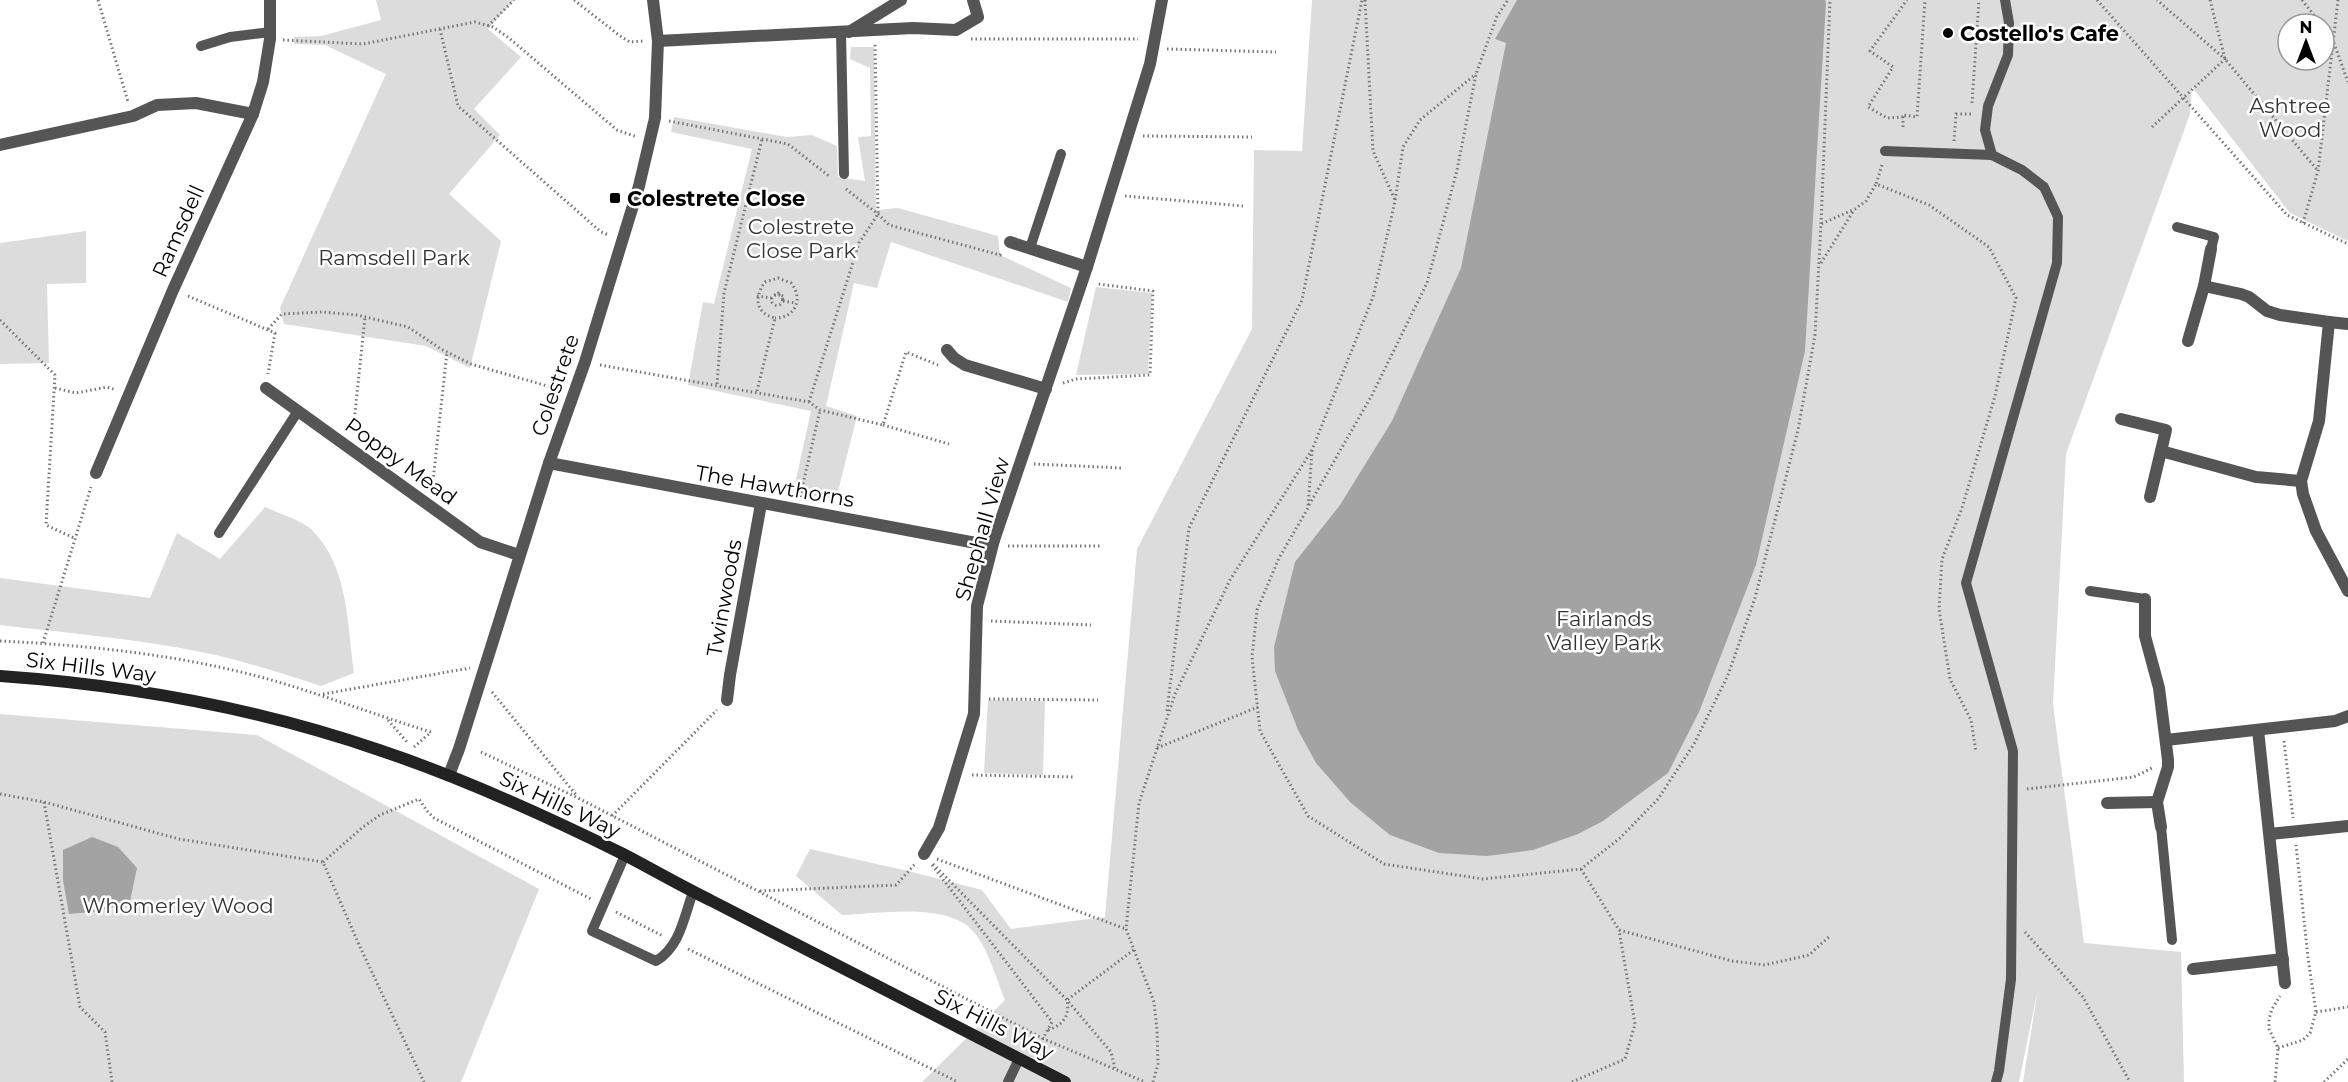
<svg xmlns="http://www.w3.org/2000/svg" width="2348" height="1082" viewBox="0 0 2348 1082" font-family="Montserrat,sans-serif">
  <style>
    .green { fill: #dcdcdc; fill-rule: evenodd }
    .water { fill: #a3a3a3 }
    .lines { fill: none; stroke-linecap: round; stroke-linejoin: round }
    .path { stroke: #777; stroke-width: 3; stroke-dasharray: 1.5 3; stroke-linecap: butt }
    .lane { stroke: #555; stroke-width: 10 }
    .street { stroke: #555; stroke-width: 12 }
    .secondary { stroke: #222; stroke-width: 12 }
    .poi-dot { fill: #000; stroke: #fff; stroke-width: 2 }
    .labels { text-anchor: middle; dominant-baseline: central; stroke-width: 5; stroke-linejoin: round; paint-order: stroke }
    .poi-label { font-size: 21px; font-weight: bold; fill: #000; stroke: #fff; text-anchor: start }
    .park-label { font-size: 21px; fill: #333; stroke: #fff }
    .street-label { font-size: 21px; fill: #000; stroke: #fff }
  </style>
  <rect width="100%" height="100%" fill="#fff"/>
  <!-- green -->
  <g class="green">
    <path d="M376 0H514L488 29 521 57 474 109 500 135 449 194 501 241 470 368 426 346 284 324 280 308 386 74 325 45 294 44V37L321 36 381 20Z"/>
    <path d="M1312 0H2348V241L2290 213 2192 87 2190 114 2066 454 2053 704 2084 943 2181 952 2184 1082H2023L2038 989 2019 1082H922L1005 1000C997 980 989 953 977 936 953 900 879 914 842 915L796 876 810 849 908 871 982 890 1011 929 1105 917 1137 549 1252 329 1254 150 1302 151ZM2288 24H2324V60H2288Z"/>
    <path d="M851 47H874L876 210 898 208 998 236 1000 255 1071 288 1068 302 891 242 877 288 854 283 826 406 857 416 836 499 793 493 811 411 688 385 703 302 714 304 752 149 671 132 674 117 787 137 812 135 837 146 838 177 865 181 858 137 871 136 870 68 850 59Z"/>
    <path d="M86 231V283L47 284 49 363 0 364V243Z"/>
    <path d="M1096 287 1152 293 1148 374 1076 375Z"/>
    <path d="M265 507C278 513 302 521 311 529 349 566 347 624 354 673L321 686C283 674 245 661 206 653 138 639 68 633 0 625V578L150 598 177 533 220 559Z"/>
    <path d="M988 700 1045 701 1043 775 984 773Z"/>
    <path d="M0 714 257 735 539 889 461 1082H0Z"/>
  </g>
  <!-- water -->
  <g class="water">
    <path d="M1517 0H1825L1826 3 1805 351 1756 565 1699 712 1668 773 1603 821 1578 834 1533 850 1487 856 1439 853 1390 835 1350 802 1316 763 1298 730 1275 671 1274 647 1295 562 1340 505 1392 421 1461 268 1506 43 1495 39Z"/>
    <path d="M92 837 118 847 137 868 130 901 101 911 69 914 63 880V850Z"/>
  </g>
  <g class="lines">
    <!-- path -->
    <g class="path">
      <path d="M98 0 128 102"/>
      <path d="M574 0 620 36 630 42 644 41"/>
      <path d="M1365 0 1373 151 1395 200"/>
      <path d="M2097 0 2287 215 2348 244"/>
      <path d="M2210 0 2225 59 2318 171"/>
      <path d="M2302 0 2321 24"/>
      <path d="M488 26 514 0"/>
      <path d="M2324 28 2332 38 2348 82"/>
      <path d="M440 29 458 106 601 232 609 235"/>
      <path d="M971 39H1138"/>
      <path d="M283 40 363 44 475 22 493 27 509 38 617 130 637 137"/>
      <path d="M1167 49 1276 52"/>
      <path d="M1972 103 1979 0"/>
      <path d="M1903 117 1887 118 1868 107 1893 67 1870 51 1907 0"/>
      <path d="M669 121 788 144 829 176"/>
      <path d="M1903 127V115L1917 117 1925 0"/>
      <path d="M2152 127 2225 59 2157 0"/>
      <path d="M1143 136 1252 137"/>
      <path d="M1954 141 1956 114H1971L1972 113"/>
      <path d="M1882 165 1876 184 1929 205 1989 247 2016 298 1995 396 1962 508 1942 559 1939 609 1950 679 1971 720 1976 752"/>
      <path d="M846 189 878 214 889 225 1000 255 1001 253"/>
      <path d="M1125 196 1243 206"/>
      <path d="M2303 223 2318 171 2338 0"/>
      <path d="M1821 224 1830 0"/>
      <path d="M1821 263 1854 210"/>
      <circle cx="777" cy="300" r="5.5"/>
      <path d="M188 296 275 333 268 374"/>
      <path d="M757 296 771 298 778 293 783 296V301"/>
      <path d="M783 301 796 303"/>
      <path d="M0 320 55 375 46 525 74 538"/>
      <path d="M268 329 282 314 322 312 357 315 408 327 441 349 471 364 561 390"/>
      <path d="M600 365 809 402 820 410 883 425 906 352 938 365"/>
      <path d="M1063 383 1076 379 1150 375 1153 291 1098 284"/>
      <path d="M717 384 724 293 762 139"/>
      <path d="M55 388 76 393 107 387 116 390"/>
      <path d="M757 391 775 318C755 313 754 297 765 282L778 278 791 283C804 299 795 318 775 318"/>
      <path d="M809 402 859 243 878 214 875 43"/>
      <path d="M883 425 949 444"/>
      <path d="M353 432 365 317"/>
      <path d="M1312 450 1308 508 1279 558 1257 610 1252 657 1260 731 1308 816 1384 864 1483 879 1581 869 1620 838 1658 799 1694 744 1728 675 1755 598 1798 430 1815 335 1821 224 1855 209 1866 201 1876 184"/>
      <path d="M1034 464 1122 468"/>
      <path d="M432 490 447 352"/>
      <path d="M800 497 820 410"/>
      <path d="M1309 505 1372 395 1427 283 1457 170 1476 74 1497 16 1508 0"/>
      <path d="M1008 546H1102"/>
      <path d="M991 621 1091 625"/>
      <path d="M0 641C84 645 171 654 253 675 314 691 372 714 431 732"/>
      <path d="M43 643 91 487"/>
      <path d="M492 692 577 796"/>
      <path d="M323 694 470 668"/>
      <path d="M989 699 1098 700"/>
      <path d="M1167 711 1189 528 1302 300 1362 0"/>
      <path d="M388 720 407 742"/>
      <path d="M2284 741 2293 818"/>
      <path d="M414 747 431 732"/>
      <path d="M1157 748 1258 707"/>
      <path d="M481 752 578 798 1044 1039 1145 1082"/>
      <path d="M972 775 1075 777"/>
      <path d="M2027 789 2134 777 2152 768"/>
      <path d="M0 794 44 802 179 839 323 862 360 947 424 1082"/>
      <path d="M44 802 80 1007 105 1032 112 1082"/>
      <path d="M612 816 717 710"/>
      <path d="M937 859 1126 929"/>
      <path d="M323 862 363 827 380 815 419 799 427 811 434 818 591 899"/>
      <path d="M933 864 1067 1000 1111 1052 1115 1068"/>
      <path d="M932 865 1052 1022 1036 1051"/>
      <path d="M1581 869 1619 930 1732 961 1765 965 1809 955 1830 936"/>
      <path d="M760 891 896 885 915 864"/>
      <path d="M616 912 663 936"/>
      <path d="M2025 932 2083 997 2130 1082"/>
      <path d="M688 949 958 1082"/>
      <path d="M2316 1012 2348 1007"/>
      <path d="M1048 1030C1063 1025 1070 1016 1067 1000L1135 949"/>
      <path d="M2278 1048 2303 1040 2310 1033 2316 1012 2308 958 2296 845"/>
      <path d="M1153 1082 1158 1064 1157 1030 1154 1002 1126 929 1139 803 1175 694 1230 580 1312 450 1373 297 1395 201 1403 147 1420 120 1476 74"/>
      <path d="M1572 1082 1625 1059 1635 1024 1619 930"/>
      <path d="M2275 1082 2278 1048 2269 1029V1019L2272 1009 2280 996"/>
      <path d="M2324 1082 2348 1059"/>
    </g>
    <!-- lane -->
    <g class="lane">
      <path d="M841 33 844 174"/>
      <path d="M201 46 230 37 271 32"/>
      <path d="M1885 151 1992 155"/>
      <path d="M2177 227 2214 237 2211 249"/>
      <path d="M1030 248 1061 154"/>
      <path d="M219 533 298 411"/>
      <path d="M2090 591 2145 599"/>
      <path d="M2161 827 2172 940"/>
      <path d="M625 855 592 931 656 961C680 947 684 917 693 892"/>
      <path d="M1008 1082 1019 1059"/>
      <path d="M1996 1082 1999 1071 2011 979 2013 751 1966 583 2057 263 2058 217 2044 187 2022 170 1992 155 1985 130 1988 106 2008 55 2009 23 2005 0"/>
    </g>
    <!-- street -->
    <g class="street">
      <path d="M849 32 901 0"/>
      <path d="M658 41 913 28 956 30 978 17 973 0"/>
      <path d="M0 145 133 116 157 105 196 103 253 114"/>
      <path d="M1010 242 1087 267"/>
      <path d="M2211 249 2204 286 2241 294 2249 297 2267 311 2280 315 2329 322"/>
      <path d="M2348 324 2329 322 2319 421 2301 481 2303 494 2316 531 2348 591"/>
      <path d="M2188 341 2204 286"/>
      <path d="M947 350 954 358 965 365 1046 389"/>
      <path d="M266 388 480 542 519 555"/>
      <path d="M2121 419 2166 430 2150 497"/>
      <path d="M2161 451 2256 477 2301 481"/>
      <path d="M549 463 976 543 994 540"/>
      <path d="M96 473 173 290 253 114 263 82 270 39V0"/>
      <path d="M2145 599V636L2159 688 2168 760V767L2157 802 2161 827"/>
      <path d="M727 700 730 675 761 504"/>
      <path d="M2258 730 2285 983"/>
      <path d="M2166 740 2335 721 2348 716"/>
      <path d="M449 775 459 749 549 463 585 362 639 186 655 118 658 41 653 0"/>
      <path d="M2107 803 2157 802"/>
      <path d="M2270 834 2348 826"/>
      <path d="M924 854 939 828 974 714 977 606 994 540 1087 267 1150 64 1162 0"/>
      <path d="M2193 969 2283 959"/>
    </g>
    <!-- secondary -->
    <path class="secondary" d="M0 676C128 685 257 708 379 750 463 778 544 815 623 854 652 869 681 886 710 900 828 961 946 1022 1065 1082"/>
  </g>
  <!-- markers -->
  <g class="poi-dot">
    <circle cx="1948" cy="33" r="6"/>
    <rect x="609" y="192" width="12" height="12" rx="3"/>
  </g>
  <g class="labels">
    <!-- poi labels -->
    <g class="poi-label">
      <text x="1960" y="33">Costello's Cafe</text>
      <text x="627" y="198">Colestrete Close</text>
    </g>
    <!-- park labels -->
    <g class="park-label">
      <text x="2290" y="105">Ashtree<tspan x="2290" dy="24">Wood</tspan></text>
      <text x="801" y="226">Colestrete<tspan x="801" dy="24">Close Park</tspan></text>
      <text x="394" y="257">Ramsdell Park</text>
      <text x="1604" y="618">Fairlands<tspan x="1604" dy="24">Valley Park</tspan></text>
      <text x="178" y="905">Whomerley Wood</text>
    </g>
    <!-- street labels -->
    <g class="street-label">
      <text transform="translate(178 231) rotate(-66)">Ramsdell</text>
      <text transform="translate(555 385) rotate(-71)">Colestrete</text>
      <text transform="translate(401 461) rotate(36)">Poppy Mead</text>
      <text transform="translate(775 486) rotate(10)">The Hawthorns</text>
      <text transform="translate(982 529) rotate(-74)">Shephall View</text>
      <text transform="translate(724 598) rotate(-80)">Twinwoods</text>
      <text transform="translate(91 667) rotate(7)">Six Hills Way</text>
      <text transform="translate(560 804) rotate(25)">Six Hills Way</text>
      <text transform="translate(994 1024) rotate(27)">Six Hills Way</text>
    </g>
  </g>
  <!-- north arrow -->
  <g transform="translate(2306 42)"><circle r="28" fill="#ffffff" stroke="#999999" stroke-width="1.5"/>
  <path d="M0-4.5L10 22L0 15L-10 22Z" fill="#000000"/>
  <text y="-9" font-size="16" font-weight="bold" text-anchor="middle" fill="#000000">N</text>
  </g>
</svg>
